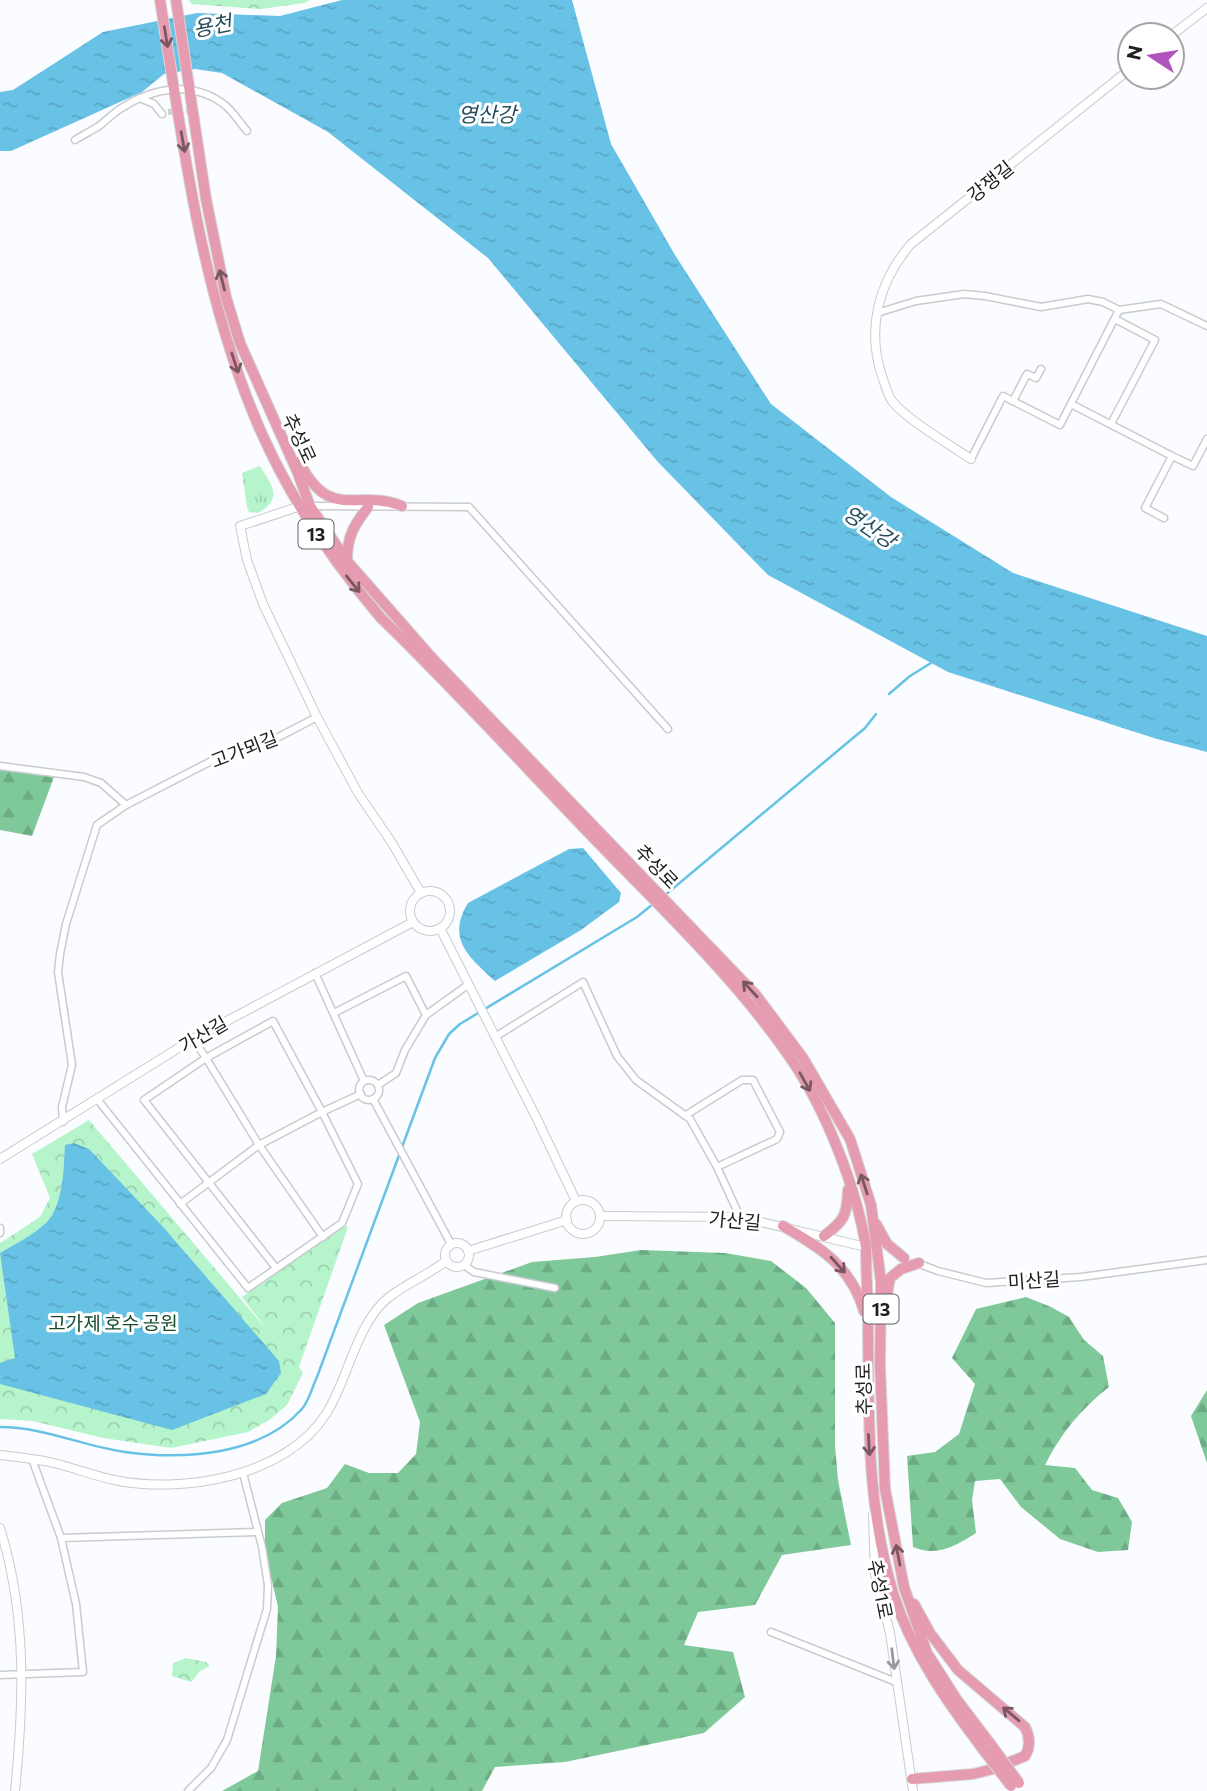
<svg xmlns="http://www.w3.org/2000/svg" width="1207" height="1791" viewBox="0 0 1207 1791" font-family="Commissioner,'Noto Sans KR',sans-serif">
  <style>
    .grass { fill: url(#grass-tufts) }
    .forest { fill: url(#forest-firs) }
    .park { fill: url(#park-crowns) }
    .water { fill: url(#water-ripples) }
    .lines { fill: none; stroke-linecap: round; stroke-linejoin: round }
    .stream { stroke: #68c2e5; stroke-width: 2.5 }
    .minor-tunnel { stroke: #ced0d3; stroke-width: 6; stroke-dasharray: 6 3; stroke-linecap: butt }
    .minor-casing { stroke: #c8cbd0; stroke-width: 9 }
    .tertiary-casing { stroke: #c8cbd0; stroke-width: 10 }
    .primary-casing { stroke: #d6d7d7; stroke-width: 12 }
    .minor { stroke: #fff; stroke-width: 6 }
    .tertiary { stroke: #fff; stroke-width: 8 }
    .primary { stroke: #e59bb0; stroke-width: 10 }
    .primary-bridge-casing { stroke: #d6d7d7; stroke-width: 12; stroke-linecap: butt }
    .primary-bridge { stroke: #e59bb0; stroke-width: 10 }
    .oneway { stroke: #785761 }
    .oneway2 { stroke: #9a9a9b }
    .labels { text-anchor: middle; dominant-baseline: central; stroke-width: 6; stroke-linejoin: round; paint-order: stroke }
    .shield { fill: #fff; stroke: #626264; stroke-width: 2 }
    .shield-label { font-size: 18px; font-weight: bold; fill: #1e1f21 }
    .street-label { font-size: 19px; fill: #1e1f21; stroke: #fff }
    .park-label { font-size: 19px; fill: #144b2d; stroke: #fff }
    .water-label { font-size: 21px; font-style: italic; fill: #254d5c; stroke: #fff }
  </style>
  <defs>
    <pattern id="grass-tufts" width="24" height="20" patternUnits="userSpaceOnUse" patternTransform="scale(1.75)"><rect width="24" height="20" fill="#b6f4cb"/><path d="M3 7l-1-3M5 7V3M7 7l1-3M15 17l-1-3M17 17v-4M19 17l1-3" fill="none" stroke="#9cd1ae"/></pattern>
    <pattern id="forest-firs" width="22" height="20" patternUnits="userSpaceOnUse" patternTransform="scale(1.75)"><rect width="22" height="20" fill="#7fc899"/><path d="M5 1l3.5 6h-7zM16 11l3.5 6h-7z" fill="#6dab84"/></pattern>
    <pattern id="park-crowns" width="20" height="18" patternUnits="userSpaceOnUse" patternTransform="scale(1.75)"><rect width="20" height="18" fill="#b6f4cb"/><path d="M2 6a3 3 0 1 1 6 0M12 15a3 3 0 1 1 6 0" fill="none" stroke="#9cd1ae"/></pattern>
    <pattern id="water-ripples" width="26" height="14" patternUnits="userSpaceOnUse" patternTransform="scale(1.75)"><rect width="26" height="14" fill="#68c2e5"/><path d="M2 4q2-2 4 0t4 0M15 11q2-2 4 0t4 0" fill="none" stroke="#5aa6c4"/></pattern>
  </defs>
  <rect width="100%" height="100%" fill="#fafcff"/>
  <!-- grass -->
  <path class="grass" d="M260 466C273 487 283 498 258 513L249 512 247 507 242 473Z"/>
  <!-- forest -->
  <g class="forest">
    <path d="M0 770 54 777 32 836 0 830Z"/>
    <path d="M641 1250 725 1253 771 1261 806 1288 835 1323V1445L838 1480 851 1545 782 1555 755 1605 698 1612 684 1645 733 1652 745 1697 704 1733 565 1762 495 1767 482 1791H222L258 1771 276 1656 278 1607 265 1551V1520L282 1503 327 1488 345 1464 369 1473H398L416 1454 420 1422 384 1325 418 1303 532 1262 595 1257Z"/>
    <path d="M1026 1297 1051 1307 1069 1317 1084 1340 1103 1356 1109 1387C1081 1409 1061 1433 1045 1465L1075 1468 1092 1490 1118 1498 1132 1522 1128 1550 1098 1552 1060 1539 1021 1507 1000 1479 975 1481 972 1500 976 1533C956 1546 937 1557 913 1547L907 1456 935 1452 959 1434 975 1384 952 1358 976 1309Z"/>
    <path d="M1207 1390V1463L1191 1416Z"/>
  </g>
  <!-- park -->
  <g class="park">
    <path d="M189 0H310L304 3 261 9 191 4Z"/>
    <path d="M89 1120 267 1330 242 1297 344 1226 348 1227 299 1367 303 1373 287 1405 269 1420 248 1432 171 1448 103 1438 33 1421 0 1419V1243L40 1217 50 1198 32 1154Z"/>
    <path d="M186 1658 206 1662 210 1666 200 1671 191 1682 172 1676 173 1663Z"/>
  </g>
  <!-- water -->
  <g class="water">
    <path d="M342 0H572L611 144 675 255 771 404 891 497 1013 573 1207 636V752L1157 739 948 672 768 575 657 461 488 258 328 132 222 73 195 69 164 74 142 92 11 151H0V92L13 90 103 32 197 13 280 16Z"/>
    <path d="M583 848 621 893 619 902 581 930 495 981C469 957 446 939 468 903L569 849Z"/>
    <path d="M74 1143 89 1149 164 1228 279 1361 281 1373 266 1394 172 1430 0 1384V1363L15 1358 0 1253C15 1244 33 1235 46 1223 63 1207 64 1167 65 1145Z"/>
  </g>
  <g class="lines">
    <!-- stream -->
    <g class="stream">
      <path d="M889 694 910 676 931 663"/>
      <path d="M664 896 865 728 876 714"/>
      <path d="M0 1427C43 1427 83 1446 125 1452 183 1460 259 1456 301 1410 309 1402 312 1387 317 1377L435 1058 449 1034 460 1024 637 917 653 904"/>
    </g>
    <!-- minor-tunnel -->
    <path class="minor-tunnel" d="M168 112 194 110"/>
    <defs>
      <g id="minor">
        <path d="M140 98 154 104 162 114"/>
        <path d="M75 140C83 135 91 131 99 126 106 121 112 114 120 109 153 87 194 80 226 106 234 113 240 123 247 131"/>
        <path d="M877 313 916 301 964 294 985 296 1041 307 1088 299 1103 302 1119 310 1161 304 1207 326"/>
        <path d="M1041 369 1036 378 1027 374 1013 401 1060 425 1119 310"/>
        <path d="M1071 404 1172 456 1145 508 1164 518"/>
        <path d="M1111 424 1155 340 1115 319"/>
        <path d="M1172 456 1193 466 1207 439"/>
        <path d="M971 459 1003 396 1013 401"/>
        <path d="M310 506 469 507 668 729"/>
        <path d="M0 766 84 777 101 783 126 805 221 756 267 743 317 717"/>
        <path d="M315 973 364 1081"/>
        <path d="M334 1013 406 976 426 1015"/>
        <path d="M495 1037 583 982 617 1056 636 1080 690 1119 717 1167 740 1217"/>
        <path d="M193 1039 206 1058 144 1100 276 1268"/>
        <circle cx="369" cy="1090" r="10"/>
        <path d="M378 1085 396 1073 405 1050 426 1015 469 984"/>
        <path d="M97 1099 248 1288 342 1223 358 1184 322 1112 361 1094"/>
        <path d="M373 1099 451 1244"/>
        <path d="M686 1115 742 1080H753L780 1132 777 1139 717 1167"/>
        <path d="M63 1122 62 1107 72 1065 58 972 60 954 66 924 97 825 126 805"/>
        <path d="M180 1204 259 1145 322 1112 273 1021 206 1058 259 1145 323 1237"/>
        <path d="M0 1228V1233"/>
        <path d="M917 1263 938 1271 986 1283 1081 1277 1207 1260"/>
        <path d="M464 1265 474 1272 555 1288"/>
        <path d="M32 1459 61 1538 258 1532"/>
        <path d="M771 1632 896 1682"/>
        <path d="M0 1675 83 1672 76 1604 61 1538"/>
        <path d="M188 1791 211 1768 227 1740 267 1609 268 1585 262 1547 243 1473"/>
      </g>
      <g id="tertiary">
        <path d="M1172 35 1207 8"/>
        <path d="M971 459C950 445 906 419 892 401 887 394 885 384 882 376 866 328 879 281 911 244L1130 69"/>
        <path d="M301 506 240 526 247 560 263 604 317 717 358 793 392 843 421 893"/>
        <circle cx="430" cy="911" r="20"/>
        <path d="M440 928 537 1119 576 1201"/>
        <path d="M0 1159 193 1039 413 922"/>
        <circle cx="583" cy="1217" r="17"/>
        <path d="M600 1216 740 1217 866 1247"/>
        <circle cx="457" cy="1255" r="12"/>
        <path d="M468 1251 567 1220"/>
        <path d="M0 1455C19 1457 39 1459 58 1464 77 1469 95 1476 114 1480 182 1494 286 1477 326 1414 348 1380 356 1324 388 1298 405 1284 428 1275 446 1261"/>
        <path d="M873 1515 875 1574 890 1633 913 1791"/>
        <path d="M0 1528C27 1615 24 1702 15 1791"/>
      </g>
      <g id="primary">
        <path d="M160 0C182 137 199 278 251 408 281 484 328 556 381 618 451 686 517 758 584 828 655 902 738 979 795 1065 827 1113 857 1190 866 1247 866 1274 868 1300 868 1327 869 1420 866 1505 894 1596 912 1652 947 1702 982 1748"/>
        <path d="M176 0 206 199 226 297 240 343 297 471 310 506 347 561 433 659 756 995 803 1058 850 1139 871 1205 881 1282 880 1365 885 1489 904 1587 927 1653 957 1700 992 1746"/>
        <path d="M299 462C331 523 355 488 402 506"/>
        <path d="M347 560C347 537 354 525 368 507"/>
        <path d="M876 1224 887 1244 904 1258"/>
        <path d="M783 1226C821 1248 851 1266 864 1311"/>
        <path d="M824 1236C844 1221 847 1216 848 1190"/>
        <path d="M885 1305 890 1278 901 1269 919 1263"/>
        <path d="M912 1779 973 1774 993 1769 1025 1756C1031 1746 1030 1737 1025 1727L958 1670 930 1633 914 1604"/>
      </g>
    </defs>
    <!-- minor casing -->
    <use href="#minor" class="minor-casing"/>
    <!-- tertiary casing -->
    <use href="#tertiary" class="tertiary-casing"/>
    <!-- primary casing -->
    <use href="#primary" class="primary-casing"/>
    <!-- minor -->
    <use href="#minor" class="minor"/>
    <!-- tertiary -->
    <use href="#tertiary" class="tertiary"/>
    <!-- primary -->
    <use href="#primary" class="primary"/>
    <defs>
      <g id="primary-bridge">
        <path d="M992 1746 1019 1783"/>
        <path d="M982 1748 1011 1786"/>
      </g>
    </defs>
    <!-- primary-bridge casing -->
    <use href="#primary-bridge" class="primary-bridge-casing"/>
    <!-- primary-bridge -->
    <use href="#primary-bridge" class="primary-bridge"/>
  </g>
  <!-- one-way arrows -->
  <defs><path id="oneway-shaft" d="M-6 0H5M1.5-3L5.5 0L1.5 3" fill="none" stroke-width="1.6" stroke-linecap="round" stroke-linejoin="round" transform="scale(1.75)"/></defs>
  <g class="oneway">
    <use href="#oneway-shaft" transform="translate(166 37) rotate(81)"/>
    <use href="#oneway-shaft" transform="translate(183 142) rotate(80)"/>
    <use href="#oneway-shaft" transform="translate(222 280) rotate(-104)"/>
    <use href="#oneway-shaft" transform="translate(235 363) rotate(72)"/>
    <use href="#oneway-shaft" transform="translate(353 584) rotate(51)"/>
    <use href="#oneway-shaft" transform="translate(750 989) rotate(-133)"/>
    <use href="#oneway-shaft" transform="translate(805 1082) rotate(61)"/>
    <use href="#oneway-shaft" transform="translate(864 1184) rotate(-108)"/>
    <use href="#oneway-shaft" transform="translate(838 1265) rotate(48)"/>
    <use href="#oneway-shaft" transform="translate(869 1445) rotate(87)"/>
    <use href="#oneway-shaft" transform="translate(898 1555) rotate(-101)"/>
    <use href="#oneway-shaft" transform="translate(1011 1714) rotate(-140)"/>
  </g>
  <use class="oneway2" href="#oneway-shaft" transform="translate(893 1659) rotate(83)"/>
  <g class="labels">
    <!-- shield labels -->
    <g class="shield">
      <rect x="298.5" y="519.5" width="35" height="29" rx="5"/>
      <rect x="863.5" y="1294.5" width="35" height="29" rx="5"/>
    </g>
    <g class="shield-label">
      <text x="316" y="534">13</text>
      <text x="881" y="1309">13</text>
    </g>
    <!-- street labels -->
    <g class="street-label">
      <text transform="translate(990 181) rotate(-39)">강쟁길</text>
      <text transform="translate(300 438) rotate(65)">추성로</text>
      <text transform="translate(244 749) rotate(-21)">고가뫼길</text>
      <text transform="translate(657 866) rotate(46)">추성로</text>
      <text transform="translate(203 1034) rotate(-30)">가산길</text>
      <text transform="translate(735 1220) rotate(5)">가산길</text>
      <text transform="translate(1034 1280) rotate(-4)">미산길</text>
      <text transform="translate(863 1389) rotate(-91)">추성로</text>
      <text transform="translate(881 1589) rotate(79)">추성1로</text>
    </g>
    <!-- park labels -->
    <g class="park-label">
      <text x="113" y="1322">고가제 호수 공원</text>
    </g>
    <!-- water labels -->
    <g class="water-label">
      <text transform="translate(212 25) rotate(-11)">용천</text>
      <text x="487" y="113">영산강</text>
      <text transform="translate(870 526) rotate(34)">영산강</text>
    </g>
  </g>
  <!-- north arrow -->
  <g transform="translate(1151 56) rotate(282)"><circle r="33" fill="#ffffff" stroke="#a5a5a6" stroke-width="2"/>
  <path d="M0-5L12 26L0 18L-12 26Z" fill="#b053bd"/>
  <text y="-10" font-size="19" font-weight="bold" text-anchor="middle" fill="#1e1f21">N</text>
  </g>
</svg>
